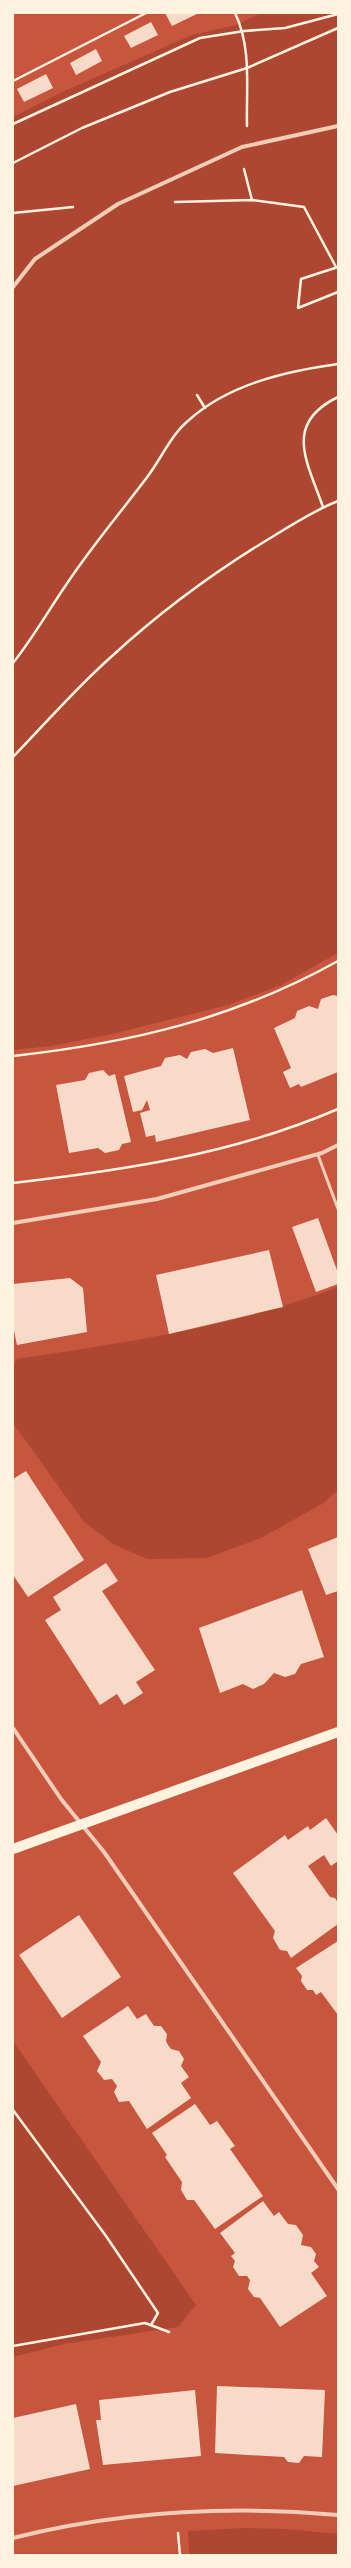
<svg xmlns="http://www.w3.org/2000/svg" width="351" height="2568" viewBox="0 0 351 2568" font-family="Roboto,sans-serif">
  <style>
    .green { fill: #ae4732 }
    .building { fill: #f7dbc8 }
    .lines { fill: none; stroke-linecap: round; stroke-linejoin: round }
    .path { stroke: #fff3e0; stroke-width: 2.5 }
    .service { stroke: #f1ccb7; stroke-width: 3 }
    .minor { stroke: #f1ccb7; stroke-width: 4 }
    .primary { stroke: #fff3e0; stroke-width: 10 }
  </style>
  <rect width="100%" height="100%" fill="#c8553d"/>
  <!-- green -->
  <g class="green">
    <path d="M261 13H338V953L281 985 228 1005 112 1034 51 1046 13 1050V117L60 93 192 35 236 25Z"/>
    <path d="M338 1287V1490L322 1504 261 1538 207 1558 147 1559 113 1544 84 1522 13 1423V1369L16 1359C125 1343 235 1327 338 1287Z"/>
    <path d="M13 2041 196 2305 178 2327 64 2344 13 2357Z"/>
    <path d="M243 2528 285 2529 338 2534V2555H189L188 2531Z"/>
  </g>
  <!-- building -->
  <g class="building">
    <path d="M165 13H199L172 26Z"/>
    <path d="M151 22 158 35 131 48 124 36Z"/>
    <path d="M96 49 102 61 76 75 70 63Z"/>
    <path d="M46 74 53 88 24 102 17 89Z"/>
    <path d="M333 995 338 996V1072L301 1087 299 1084 290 1088 283 1072 291 1068 274 1028 295 1018 297 1011 309 1006 318 1009 321 999Z"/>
    <path d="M233 1048 250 1120 156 1142 155 1135 146 1137 140 1113 150 1110 147 1100 142 1110 133 1112 124 1076 161 1066 165 1058 180 1055 187 1059 191 1052 205 1049 213 1053Z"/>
    <path d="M103 1070 109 1076 115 1074 131 1142 122 1144 119 1150 105 1153 98 1148 69 1153 56 1085 85 1080 89 1073Z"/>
    <path d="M318 1218 338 1273V1284L316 1292 292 1227Z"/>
    <path d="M269 1250 283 1307 169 1334 156 1275Z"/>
    <path d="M70 1278 83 1288 87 1332 17 1345 13 1326V1284Z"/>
    <path d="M26 1471 84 1560 28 1597 13 1575V1479Z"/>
    <path d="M338 1537V1591L326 1595 308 1549Z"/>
    <path d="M106 1563 118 1581 102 1591 155 1670 136 1682 143 1693 124 1705 117 1694 100 1705 45 1620 61 1610 53 1597Z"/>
    <path d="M302 1590 324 1657 301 1664 295 1674 285 1677 274 1673 264 1684 253 1689 243 1684 220 1693 199 1628Z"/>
    <path d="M326 1818 338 1835V1861L331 1866 324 1855 308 1866 330 1897 335 1898 338 1903V1924L291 1958 287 1951 280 1950 273 1938 275 1931 233 1873 285 1835 288 1840 308 1826 310 1830Z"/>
    <path d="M79 1915 121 1977 62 2018 19 1955Z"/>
    <path d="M338 1941V2015L321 1992 316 1995 313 1990H307L301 1981 302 1976 296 1968Z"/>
    <path d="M128 2006 137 2019 146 2014 154 2026H161L167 2034 166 2041 168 2045 171 2049 179 2051 184 2059 181 2066 189 2077 181 2083 191 2098 147 2129 129 2101 119 2102 114 2092 117 2086 112 2079 104 2080 97 2071 101 2062 83 2036Z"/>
    <path d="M195 2104 210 2125 217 2121 235 2146 230 2149 263 2196 215 2229 194 2200H187L181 2190 182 2182 165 2157 167 2155 152 2133Z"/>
    <path d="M263 2201 274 2216 279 2212 288 2224 296 2225 303 2235 301 2245 311 2247 316 2254 314 2261 319 2267 311 2273 327 2296 280 2327 260 2298 254 2297 248 2289 250 2280 247 2276H239L233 2267 235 2261 231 2256 235 2253 220 2233Z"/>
    <path d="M217 2386 325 2390 322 2457 304 2456 299 2463 288 2462 284 2457 215 2453Z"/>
    <path d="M195 2390 201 2456 103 2465 96 2420H101L99 2400Z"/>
    <path d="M76 2404 90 2469 13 2486V2418Z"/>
  </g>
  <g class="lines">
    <!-- path -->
    <g class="path">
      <path d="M235 13C252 48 246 88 247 126"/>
      <path d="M13 81 146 13"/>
      <path d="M13 124 200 38 244 31 285 28 338 14"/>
      <path d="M13 163 82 128 170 92 247 68 338 28"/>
      <path d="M244 169 252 200"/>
      <path d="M175 202 252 200 304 207 336 267"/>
      <path d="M13 213 73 207"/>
      <path d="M338 267 301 279 298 308 338 292"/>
      <path d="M197 395 205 408"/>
      <path d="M323 507C308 463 282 424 338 397"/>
      <path d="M13 663C33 638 48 611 66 585 91 547 121 512 148 476 162 457 171 435 189 420 229 384 287 371 338 364"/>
      <path d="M13 757C45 724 76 688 111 657 160 612 214 572 272 537 293 524 315 510 338 501"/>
      <path d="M13 1056C130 1043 234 1019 338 961"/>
      <path d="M13 1183C125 1170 234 1154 338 1109"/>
      <path d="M13 2110 106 2236 158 2313 151 2325"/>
      <path d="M13 2346 145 2323 169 2332"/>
      <path d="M178 2533 180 2555"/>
    </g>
    <!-- service -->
    <path class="service" d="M318 1155 338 1209"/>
    <!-- minor -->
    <g class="minor">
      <path d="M13 287 35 259 118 204 242 147 338 126"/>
      <path d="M13 1223 157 1199 322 1153 338 1145"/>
      <path d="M13 1728 61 1799 104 1852 338 2189"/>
      <path d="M13 2538C121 2511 227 2505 338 2515"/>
    </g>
    <!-- primary -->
    <path class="primary" d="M13 1849 338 1732"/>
  </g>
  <!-- border -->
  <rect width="351" height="2568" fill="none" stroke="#fff3e0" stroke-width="28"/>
</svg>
